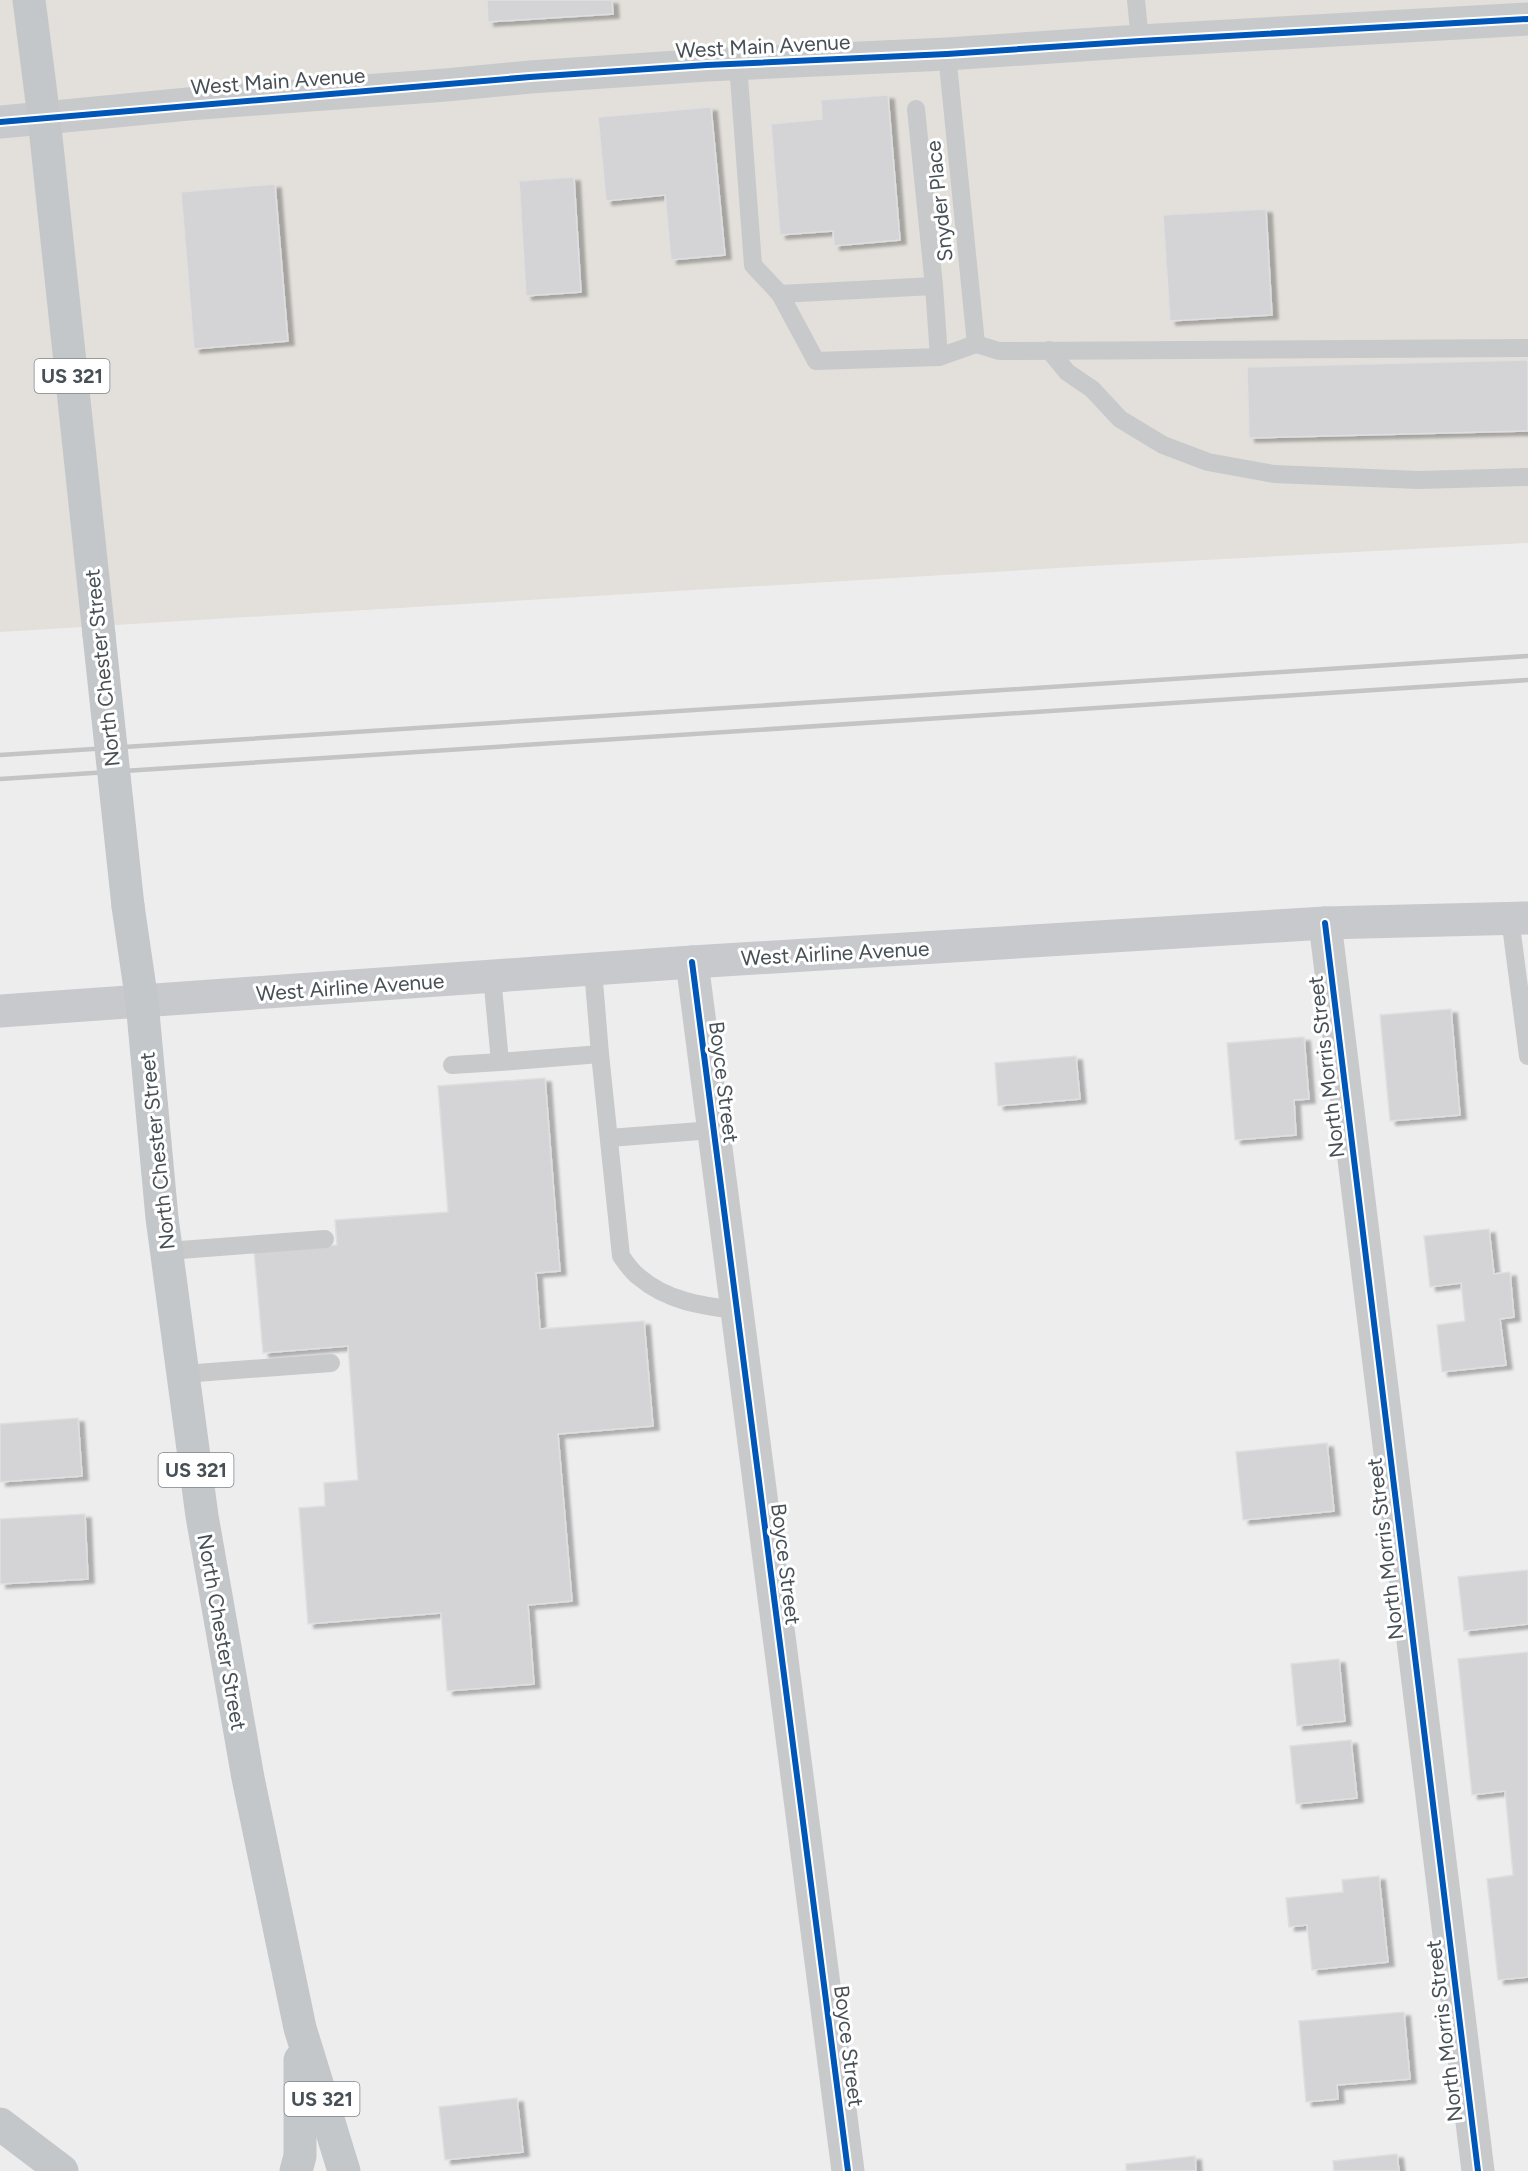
<svg xmlns="http://www.w3.org/2000/svg" width="1528" height="2171" viewBox="0 0 1528 2171" font-family="Figtree,sans-serif">
  <style>
    .commercial { fill: #e3e0db }
    .building { fill: #d4d4d6; stroke: #dfdfe0; stroke-width: 1.5; filter: url(#shadow) }
    .lines { fill: none; stroke-linecap: round; stroke-linejoin: round }
    .lane { stroke: #c8c9cb; stroke-width: 18 }
    .street { stroke: #c8c9cb; stroke-width: 33 }
    .secondary { stroke: #c7c9cc; stroke-width: 33 }
    .primary { stroke: #c4c7c9; stroke-width: 33 }
    .rail { stroke: #c3c4c5; stroke-width: 4.5 }
    .primary-bridge { stroke: #c4c7c9; stroke-width: 33 }
    .cycleway-casing { stroke: #fff; stroke-width: 10 }
    .cycleway { stroke: #0057b8; stroke-width: 6 }
    .labels { text-anchor: middle; dominant-baseline: central; stroke-width: 6; stroke-linejoin: round; paint-order: stroke }
    .shield { fill: #fff; stroke: #7e8489; stroke-width: 1.5 }
    .shield-label { font-size: 20px; font-weight: bold; fill: #475057 }
    .street-label { font-size: 21px; fill: #475057; stroke: #fff }
  </style>
  <defs>
    <filter id="shadow"><feDropShadow dx="6" dy="4" stdDeviation="1.5" flood-color="#0004"/></filter>
  </defs>
  <rect width="100%" height="100%" fill="#eeeded"/>
  <!-- commercial -->
  <path class="commercial" d="M0 0H1528V543L1109 565 0 632Z"/>
  <!-- building -->
  <g class="building">
    <path d="M487 0H612L613 14 488 22Z"/>
    <path d="M888 95 900 240 834 246 833 231 780 235 771 124 822 119 821 100Z"/>
    <path d="M711 107 725 255 671 260 665 195 606 201 598 117Z"/>
    <path d="M574 177 581 292 526 296 519 181Z"/>
    <path d="M275 184 288 341 194 349 181 192Z"/>
    <path d="M1266 209 1272 315 1170 321 1163 215Z"/>
    <path d="M1528 360V431L1249 438 1247 367Z"/>
    <path d="M1451 1009 1460 1115 1390 1121 1380 1015Z"/>
    <path d="M1304 1037 1309 1099 1294 1100 1296 1135 1235 1140 1227 1043Z"/>
    <path d="M1076 1056 1080 1099 998 1106 995 1063Z"/>
    <path d="M545 1078 560 1271 536 1273 540 1329 644 1321 653 1426 558 1434 572 1601 528 1605 534 1684 447 1691 441 1613 308 1624 299 1508 325 1506 324 1483 358 1480 348 1346 263 1353 254 1251 337 1245 335 1220 448 1212 438 1086Z"/>
    <path d="M1489 1229 1494 1274 1510 1272 1514 1317 1500 1319 1506 1365 1442 1372 1437 1325 1465 1321 1461 1283 1430 1287 1424 1236Z"/>
    <path d="M78 1418 82 1476 0 1482V1424Z"/>
    <path d="M1327 1443 1334 1511 1243 1520 1236 1452Z"/>
    <path d="M85 1514 88 1579 0 1584V1519Z"/>
    <path d="M1528 1570V1624L1464 1631 1458 1577Z"/>
    <path d="M1528 1652V1977L1498 1980 1487 1879 1513 1875 1505 1791 1472 1795 1458 1659Z"/>
    <path d="M1339 1659 1345 1721 1297 1726 1291 1664Z"/>
    <path d="M1351 1740 1357 1798 1296 1804 1290 1746Z"/>
    <path d="M1379 1876 1388 1962 1312 1970 1307 1925 1289 1927 1286 1898 1343 1892 1342 1880Z"/>
    <path d="M1404 2012 1410 2079 1337 2085 1338 2099 1306 2102 1299 2021Z"/>
    <path d="M517 2098 523 2152 445 2160 439 2107Z"/>
    <path d="M1397 2154 1399 2171H1334L1333 2161Z"/>
    <path d="M1195 2156 1196 2171H1126V2164Z"/>
  </g>
  <g class="lines">
    <!-- lane -->
    <g class="lane">
      <path d="M1136 0 1140 41"/>
      <path d="M947 54 976 344"/>
      <path d="M738 64 753 265 780 294 816 361 939 357 934 286 916 109"/>
      <path d="M780 294 934 286"/>
      <path d="M1049 350 1067 372 1092 389 1120 419 1163 445 1208 462 1274 474 1419 480 1528 477"/>
      <path d="M939 357 976 344 999 351 1528 348"/>
      <path d="M1510 918 1528 1056"/>
      <path d="M593 969 600 1054"/>
      <path d="M492 976 500 1062 600 1054 621 1256C626 1263 632 1272 639 1277 667 1301 702 1306 737 1310"/>
      <path d="M452 1065 500 1062"/>
      <path d="M609 1138 713 1130"/>
      <path d="M167 1251 325 1239"/>
      <path d="M183 1374 331 1363"/>
    </g>
    <!-- street -->
    <g class="street">
      <path d="M44 118 188 104 446 85 530 77 707 65 947 54 1140 41 1528 19"/>
      <path d="M1325 923 1478 2171"/>
      <path d="M692 962 848 2171"/>
    </g>
    <!-- secondary -->
    <g class="secondary">
      <path d="M0 122 44 118"/>
      <path d="M0 1011 692 962 1325 923 1528 918"/>
    </g>
    <!-- primary -->
    <g class="primary">
      <path d="M29 0 44 118 99 635"/>
      <path d="M128 906 142 1002 162 1218 202 1516 248 1778 300 2028 344 2171"/>
      <path d="M0 2124 62 2171"/>
      <path d="M296 2171 300 2156V2060"/>
    </g>
    <!-- rail -->
    <g class="rail">
      <path d="M0 755 1528 656"/>
      <path d="M0 779 1528 680"/>
    </g>
    <!-- primary-bridge -->
    <path class="primary-bridge" d="M99 635 128 906"/>
    <defs>
      <g id="cycleway">
        <path d="M0 122 530 77 707 65 947 54 1140 41 1528 19"/>
        <path d="M1325 923 1478 2171"/>
        <path d="M692 962 848 2171"/>
      </g>
    </defs>
    <!-- cycleway casing -->
    <use href="#cycleway" class="cycleway-casing"/>
    <!-- cycleway -->
    <use href="#cycleway" class="cycleway"/>
  </g>
  <g class="labels">
    <!-- shield labels -->
    <g class="shield">
      <rect x="34.5" y="359" width="75" height="34" rx="4.5"/>
      <rect x="158.5" y="1453" width="75" height="34" rx="4.5"/>
      <rect x="284.5" y="2082" width="75" height="34" rx="4.5"/>
    </g>
    <g class="shield-label">
      <text x="72" y="376">US 321</text>
      <text x="196" y="1470">US 321</text>
      <text x="322" y="2099">US 321</text>
    </g>
    <!-- street labels -->
    <g class="street-label">
      <text transform="translate(763 46) rotate(-3)">West Main Avenue</text>
      <text transform="translate(278 81) rotate(-4)">West Main Avenue</text>
      <text transform="translate(939 201) rotate(-96)">Snyder Place</text>
      <text transform="translate(102 668) rotate(-96)">North Chester Street</text>
      <text transform="translate(835 953) rotate(-3)">West Airline Avenue</text>
      <text transform="translate(350 987) rotate(-4)">West Airline Avenue</text>
      <text transform="translate(1326 1067) rotate(-97)">North Morris Street</text>
      <text transform="translate(724 1082) rotate(83)">Boyce Street</text>
      <text transform="translate(157 1151) rotate(-96)">North Chester Street</text>
      <text transform="translate(1385 1549) rotate(-97)">North Morris Street</text>
      <text transform="translate(786 1564) rotate(83)">Boyce Street</text>
      <text transform="translate(222 1632) rotate(80)">North Chester Street</text>
      <text transform="translate(1444 2031) rotate(-97)">North Morris Street</text>
      <text transform="translate(849 2046) rotate(83)">Boyce Street</text>
    </g>
  </g>
</svg>
